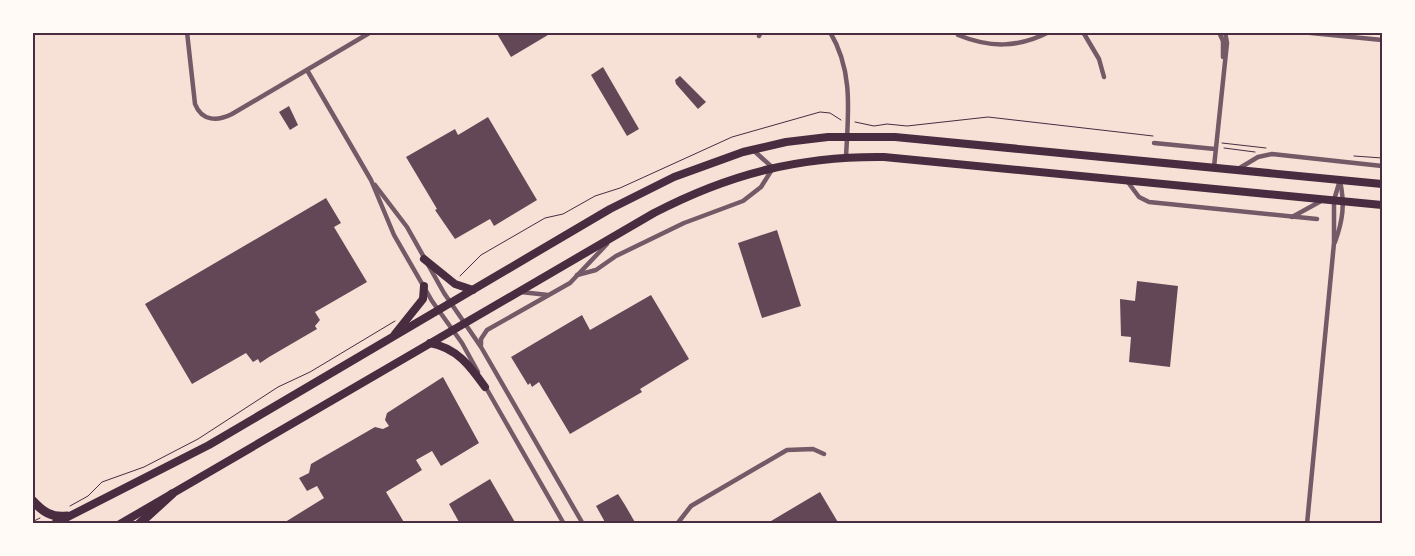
<svg xmlns="http://www.w3.org/2000/svg" width="1415" height="556" viewBox="0 0 1415 556" font-family="Jost,sans-serif">
  <style>
    .building { fill: #644757 }
    .lines { fill: none; stroke-linecap: round; stroke-linejoin: round }
    .path { stroke: #4a2c40; stroke-width: 1 }
    .minor { stroke: #755966; stroke-width: 4.5 }
    .primary { stroke: #4a2c40; stroke-width: 8 }
    .motorway { stroke: #4a2c40; stroke-width: 9 }
    .neatline { fill: none; stroke: #4a2c40; stroke-width: 2 }
  </style>
  <rect width="100%" height="100%" fill="#f7e1d7"/>
  <!-- building -->
  <g class="building">
    <path d="M496 32H553L511 57Z"/>
    <path d="M603 67 639 129 627 136 591 75Z"/>
    <path d="M680 76 706 102 698 109 676 84 675 80Z"/>
    <path d="M289 106 298 125 290 130 279 112Z"/>
    <path d="M488 117 537 200 494 226 490 219 455 239 435 210 437 209 406 157 455 129 458 135Z"/>
    <path d="M326 198 341 223 334 227 367 282 315 312 320 320 315 326 317 329 269 357 260 363 258 359 253 362 246 353 192 384 145 304Z"/>
    <path d="M777 230 801 306 762 318 738 243Z"/>
    <path d="M1137 281 1178 286 1170 367 1129 362 1131 337 1121 336 1120 299 1135 301Z"/>
    <path d="M651 295 689 359 640 389 642 392 570 434 539 382 532 387 530 383 528 385 511 357 582 315 590 330Z"/>
    <path d="M443 377 479 443 441 466 432 451 416 460 422 470 386 492 405 524H282L324 498 317 486 307 491 299 478 309 473 311 464 375 427 383 429 389 426 385 420 387 413Z"/>
    <path d="M490 479 516 524H460L449 504Z"/>
    <path d="M820 492 839 524H766L798 505Z"/>
    <path d="M618 494 625 505 636 524H606L596 506Z"/>
  </g>
  <g class="lines">
    <!-- path -->
    <g class="path">
      <path d="M855 122 874 126 887 124 907 126 988 117 1153 136"/>
      <path d="M1222 143 1266 148"/>
      <path d="M1224 148 1255 152"/>
      <path d="M1354 156 1382 158"/>
      <path d="M460 276 481 255 545 218 563 214 595 196 620 188 732 137 820 112 830 113 841 120"/>
      <path d="M70 506 88 496 102 482 144 467 198 439 278 387 310 372 395 321"/>
      <path d="M32 522 40 518"/>
    </g>
    <!-- minor -->
    <g class="minor">
      <path d="M187 32 195 104C202 122 218 121 232 114L371 32"/>
      <path d="M830 32C854 72 848 114 846 157"/>
      <path d="M1083 32 1099 59 1104 77"/>
      <path d="M1219 32 1223 41V57"/>
      <path d="M1301 32 1382 40"/>
      <path d="M958 35C990 48 1018 48 1049 32"/>
      <path d="M759 36 761 32"/>
      <path d="M307 70 371 180 394 235 432 301 462 343 478 372"/>
      <path d="M1154 143 1215 149"/>
      <path d="M1214 167 1227 43 1225 32"/>
      <path d="M1238 169 1258 157 1272 154 1382 166"/>
      <path d="M1127 181 1139 197 1149 202 1317 219"/>
      <path d="M375 185 407 227 444 293 481 347 583 524"/>
      <path d="M1292 217 1323 200"/>
      <path d="M1335 242C1343 220 1345 204 1340 181"/>
      <path d="M577 275 596 270 616 256 684 223 743 201 761 187 773 168 752 149"/>
      <path d="M521 292 548 295"/>
      <path d="M481 345V339L487 330 570 283 607 244"/>
      <path d="M485 386 564 524"/>
      <path d="M677 524 691 506 787 450 813 449 824 454"/>
      <path d="M1307 524 1334 243V200L1340 180"/>
    </g>
    <!-- primary -->
    <g class="primary">
      <path d="M424 259 455 284 473 290"/>
      <path d="M395 334 423 299 424 286"/>
      <path d="M430 343C457 348 470 366 485 387"/>
      <path d="M54 524 209 445 610 209 674 177 743 152 786 142 828 137H895L1382 184"/>
      <path d="M120 524 654 213C729 174 799 156 884 157L1382 205"/>
    </g>
    <!-- motorway -->
    <g class="motorway">
      <path d="M32 500C43 512 52 518 67 516"/>
      <path d="M139 524 172 494"/>
    </g>
  </g>
  <!-- border -->
  <rect width="1415" height="556" fill="none" stroke="#fffaf5" stroke-width="68"/>
  <rect x="34" y="34" width="1347" height="488" class="neatline"/>
</svg>
